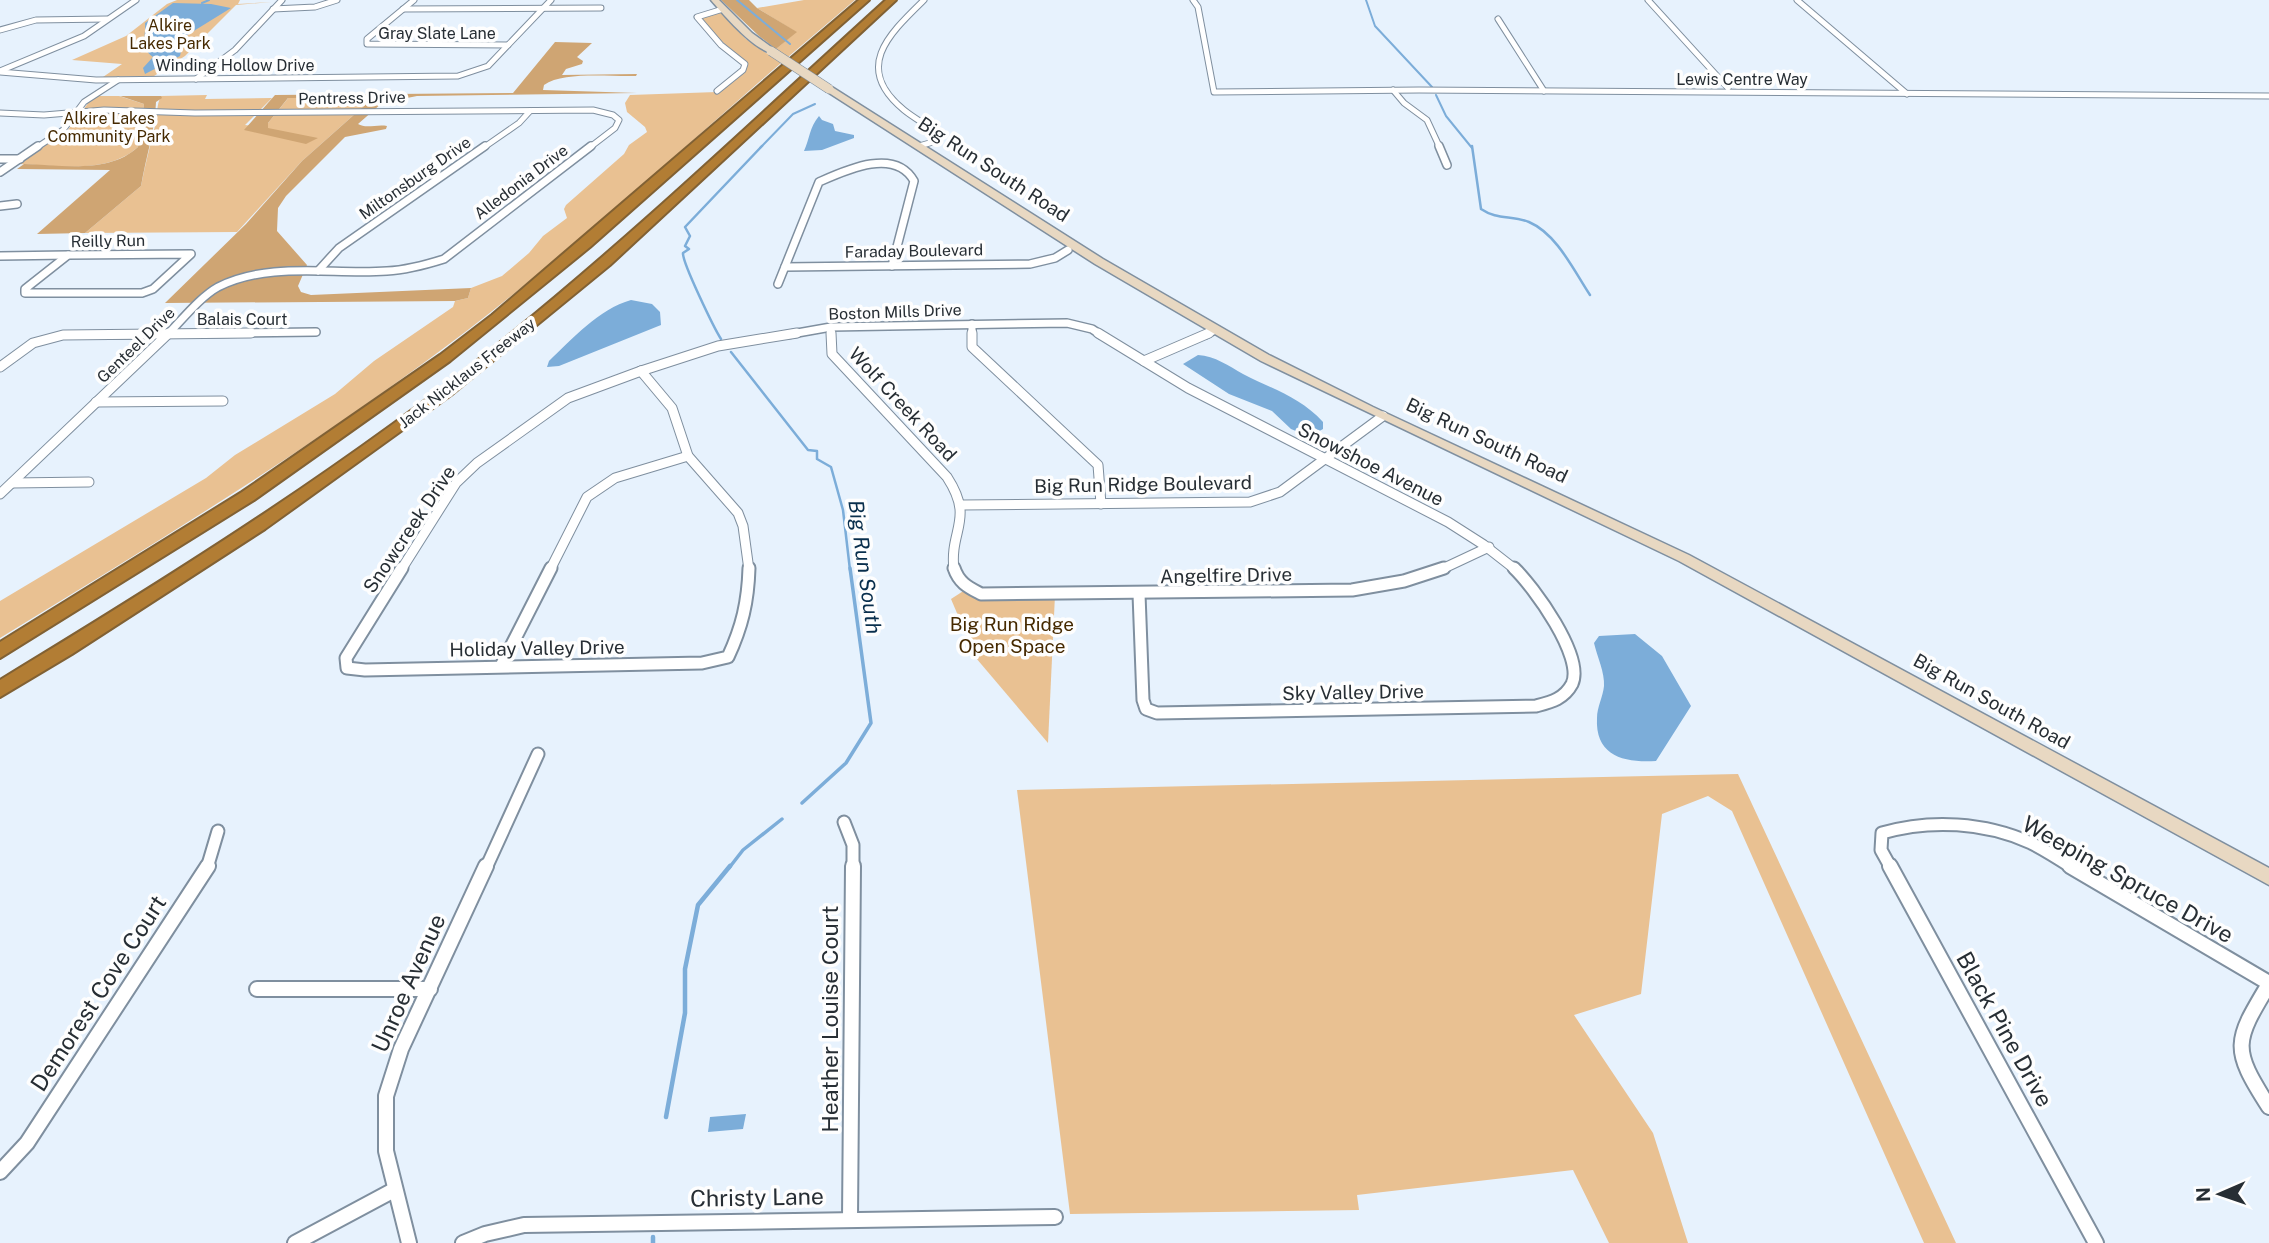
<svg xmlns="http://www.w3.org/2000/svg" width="2269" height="1243" viewBox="0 0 2269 1243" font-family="'Public Sans',sans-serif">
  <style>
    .green { fill: #e9c192 }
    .forest { fill: #cfa573 }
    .water { fill: #7cadd9 }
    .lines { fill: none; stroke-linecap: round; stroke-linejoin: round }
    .stream-far3 { stroke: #7cadd9; stroke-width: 2 }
    .stream-far2 { stroke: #7cadd9; stroke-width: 2.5 }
    .stream-far1 { stroke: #7cadd9; stroke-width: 3.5 }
    .stream { stroke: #7cadd9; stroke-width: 4.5 }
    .street-far4-casing { stroke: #7f8f9f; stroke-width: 7 }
    .street-far3-casing { stroke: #7f8f9f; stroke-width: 10 }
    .street-far2-casing { stroke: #7f8f9f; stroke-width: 11 }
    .street-far1-casing { stroke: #7f8f9f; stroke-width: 15 }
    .street-casing { stroke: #7f8f9f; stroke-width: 18 }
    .secondary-casing { stroke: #7f8f9f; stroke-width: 3 }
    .highway-casing { stroke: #816134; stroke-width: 4 }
    .street-far4 { stroke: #fff; stroke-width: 5 }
    .street-far3 { stroke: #fff; stroke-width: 7 }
    .street-far2 { stroke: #fff; stroke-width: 9 }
    .street-far1 { stroke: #fff; stroke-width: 11 }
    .street { stroke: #fff; stroke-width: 14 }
    .secondary { fill: #e8d8c2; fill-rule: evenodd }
    .highway { fill: #b27d34; fill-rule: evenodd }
    .secondary-bridge-casing { stroke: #7f8f9f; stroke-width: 10; stroke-linecap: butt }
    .secondary-bridge { stroke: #e8d8c2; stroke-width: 9 }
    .labels { text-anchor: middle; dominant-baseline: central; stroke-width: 7; stroke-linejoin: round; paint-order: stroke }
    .far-park-label { font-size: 16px; fill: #452900; stroke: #fefefe }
    .far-street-label { font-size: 16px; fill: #272e34; stroke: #fefefe }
    .street-label { font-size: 19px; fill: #272e34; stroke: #fefefe }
    .park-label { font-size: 19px; fill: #452900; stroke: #fefefe }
    .water-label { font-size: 21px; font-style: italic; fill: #092f4d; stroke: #fefefe }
    .near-street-label { font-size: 23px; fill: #272e34; stroke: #fefefe }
  </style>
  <rect width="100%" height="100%" fill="#e7f2fd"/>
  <!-- green -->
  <g class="green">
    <path d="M177 0H240L238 4 272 2 236 5 185 56 154 76 103 77 122 64 72 60 126 36 167 4Z"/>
    <path d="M804 0H855L788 57 776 49 796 32 757 8Z"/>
    <path d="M716 12 721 13 746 39 781 63C665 164 550 271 425 362 289 462 144 550 0 638V601L206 478 235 455 335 394 374 361 453 307 455 301 468 298 471 288 502 276 529 253 543 236 567 218 564 209 566 205 624 154 629 145 647 132 645 127 627 112 625 103 630 95 717 92 744 71 747 63 719 39 699 17Z"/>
    <path d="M207 95 205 99 272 98 245 125 268 128V123L289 97 375 96 302 161 237 232 85 233 141 186C145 165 150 146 155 126 158 113 156 106 161 96Z"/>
    <path d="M98 96H119L144 104 138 147C107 175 56 165 17 164L67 131 89 102Z"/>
    <path d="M968 588 1055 595 1048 743 976 658 951 599Z"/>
    <path d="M1738 774 1956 1243H1924L1732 811 1708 796 1662 814 1641 994 1574 1015 1653 1133 1688 1243H1609L1573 1170 1357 1195 1359 1210 1070 1214 1017 790Z"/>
  </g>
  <!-- forest -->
  <g class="forest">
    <path d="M721 0H749L757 8 797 32 776 49 759 36Z"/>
    <path d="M555 42 592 43 577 57 583 61 582 64 566 69 562 75 637 74 636 76C611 77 564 71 544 85L543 90 637 93 417 96 382 103 358 124C366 129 377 124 387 126L386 129 345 137 286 196 278 208 277 231 307 265 298 286 301 292 311 295 471 288 468 298 455 301 165 303 246 224 302 161 374 97 288 98 268 123V128L318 138 306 144 244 130 275 95 513 93Z"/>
    <path d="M120 96H161L162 98 156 102C155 130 146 157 141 186L85 233 37 234 110 170 17 169 24 164C62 165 109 174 138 147L144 104Z"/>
  </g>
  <!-- water -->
  <g class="water">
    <path d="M173 3 211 4 231 8 184 37 180 56 145 74 143 68 153 57C140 48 146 36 145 23Z"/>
    <path d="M819 116 822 120 833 124 835 131 854 135V138L822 150 804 151C810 138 809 128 819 116Z"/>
    <path d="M631 300 652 304 660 312 661 325 559 366 547 367 549 361C572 339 599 309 631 300Z"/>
    <path d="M1198 355C1215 356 1229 366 1243 374 1272 389 1300 397 1323 422V429L1314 434H1303L1291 429 1272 411 1229 394 1183 364Z"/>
    <path d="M1635 634 1662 656 1691 706 1656 761C1624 763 1595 756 1597 718 1597 707 1603 697 1604 686 1605 673 1597 656 1594 643L1599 636Z"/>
    <path d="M746 1114 743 1129 708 1132 710 1117Z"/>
  </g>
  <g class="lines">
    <!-- stream-far3 -->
    <g class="stream-far3">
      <path d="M737 0 790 44"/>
      <path d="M1366 0 1375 26 1432 87"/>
      <path d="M202 3 209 0"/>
      <path d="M1436 95 1446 116 1472 148"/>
      <path d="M760 148 793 114 815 104"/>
    </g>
    <!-- stream-far2 -->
    <g class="stream-far2">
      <path d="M1472 146 1481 209C1497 220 1512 215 1529 222 1557 234 1574 271 1590 295"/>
      <path d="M721 339C714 328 682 262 683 253L689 249 685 246 690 236 685 227 762 146"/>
      <path d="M731 352 808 450 817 451V459L831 467 843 510 850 570"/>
    </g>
    <!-- stream-far1 -->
    <g class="stream-far1">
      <path d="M802 803 846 763 871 723 850 568"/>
      <path d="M729 868 743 850 782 819"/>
    </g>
    <!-- stream -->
    <g class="stream">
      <path d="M666 1117 685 1013V969L698 905 730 866"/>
      <path d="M653 1237V1243"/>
    </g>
    <defs>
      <g id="street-far4">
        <path d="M414 0 367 39V44L508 45"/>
        <path d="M1193 0 1198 7 1214 92 1419 90 2269 96"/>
        <path d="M1648 0 1728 88"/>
        <path d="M1797 0 1907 94"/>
        <path d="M273 9 315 7 337 0"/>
        <path d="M403 9 601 8"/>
        <path d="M1498 19 1544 91"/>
        <path d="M0 30 36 20 107 19"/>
        <path d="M0 71 84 36 136 0"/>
        <path d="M0 72 96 80 458 76 488 66 551 0"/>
        <path d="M196 79 235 50 282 0"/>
        <path d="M1393 90 1404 103 1427 120 1440 148"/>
        <path d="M717 91 743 70 745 64 721 45 697 17 723 9"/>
        <path d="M0 113 44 115 104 110 195 113 593 110 613 115 619 120 615 128 589 148"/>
        <path d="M919 146 933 142 940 135C929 126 915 119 904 110 853 68 888 35 924 0"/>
        <path d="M36 148 63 130 84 102 118 80"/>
        <path d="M483 148 519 123 530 111"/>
      </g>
      <g id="street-far3">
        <path d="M1439 146 1447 165"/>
        <path d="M0 159H20"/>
        <path d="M0 172 38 146"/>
        <path d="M0 206 17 204"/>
        <path d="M191 254 153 289 142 293H25V289L68 255Z"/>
        <path d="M0 256 68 255"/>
        <path d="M785 267 1030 264 1055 258 1068 250"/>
        <path d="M318 271 339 248 485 146"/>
        <path d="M778 284 819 182C846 170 895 147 914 181L892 266"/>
        <path d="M972 324V335"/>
        <path d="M831 327V335"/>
        <path d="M103 335 316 332"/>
        <path d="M167 335C182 320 200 297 218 287 269 261 332 275 387 271 407 270 425 265 444 259L591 146"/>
        <path d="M786 335 831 327 1067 323 1092 329 1101 335"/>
        <path d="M1205 335 1215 330"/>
      </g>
      <g id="street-far2">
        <path d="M831 333 832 354 947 477C975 520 949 529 954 570"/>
        <path d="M972 333V347L1098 465 1101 504"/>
        <path d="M1098 333 1188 388 1448 522 1484 545 1516 570"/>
        <path d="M1144 361 1209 333"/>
        <path d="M0 367 33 343 63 335 251 333"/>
        <path d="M641 371 672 408 688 456 738 513 743 526 749 570"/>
        <path d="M641 371 718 346 797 333"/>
        <path d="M96 402 223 401"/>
        <path d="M12 483 89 482"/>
        <path d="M0 494 169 333"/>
        <path d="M962 505 1250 502 1280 492 1383 416"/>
        <path d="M401 570 456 483 477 463 568 398 641 371"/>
        <path d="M550 570 587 497 615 478 688 456"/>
        <path d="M1440 570 1489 547"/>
      </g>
      <g id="street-far1">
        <path d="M402 568 346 658 347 668 365 670 702 663 728 657C742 627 748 602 749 568"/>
        <path d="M954 568C959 583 968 587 981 594L1352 590 1404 581 1444 568"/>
        <path d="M1139 594 1143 700 1146 709 1157 713 1536 706C1551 702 1564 699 1572 684 1585 657 1533 586 1514 568"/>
        <path d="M501 666 551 568"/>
        <path d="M844 822 853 845V868"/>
        <path d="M207 868 218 831"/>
        <path d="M486 868 538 754"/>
        <path d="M1891 868 1881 850 1882 833C1930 819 1985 822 2031 843 2045 850 2059 859 2073 868"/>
      </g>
      <g id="street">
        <path d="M1890 866 2096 1243"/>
        <path d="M2070 866 2269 983"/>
        <path d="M2269 984C2234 1042 2231 1048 2269 1107"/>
        <path d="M257 989H430"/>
        <path d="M0 1172 27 1143 208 866"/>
        <path d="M850 1218 853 866"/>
        <path d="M295 1243 394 1190"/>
        <path d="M409 1243 386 1151V1096L401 1049 486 866"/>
        <path d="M463 1243 485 1234 524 1225 1055 1217"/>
      </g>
      <g id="secondary">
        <path d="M711 0H719L752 33 774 49V53C756 53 723 14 711 0Z"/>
        <path d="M826 87H832L1103 259 1269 355 1373 407 1689 555 2269 868V885L1679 561 1261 361 1095 264 826 91Z"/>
      </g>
      <g id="highway">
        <path d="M859 0H869L590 247 450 361 254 500 0 658V642L242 492 440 355 492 315Z"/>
        <path d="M886 0H896L610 265 451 395 265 529 72 654 0 697V680C173 575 345 467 503 340 636 233 759 115 886 0Z"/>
      </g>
    </defs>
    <!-- street-far4 casing -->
    <use href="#street-far4" class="street-far4-casing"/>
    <!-- street-far3 casing -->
    <use href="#street-far3" class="street-far3-casing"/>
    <!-- street-far2 casing -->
    <use href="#street-far2" class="street-far2-casing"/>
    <!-- street-far1 casing -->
    <use href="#street-far1" class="street-far1-casing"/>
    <!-- street casing -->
    <use href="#street" class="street-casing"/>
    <!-- secondary casing -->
    <use href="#secondary" class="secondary-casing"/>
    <!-- highway casing -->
    <use href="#highway" class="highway-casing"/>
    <!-- street-far4 -->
    <use href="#street-far4" class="street-far4"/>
    <!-- street-far3 -->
    <use href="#street-far3" class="street-far3"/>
    <!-- street-far2 -->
    <use href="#street-far2" class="street-far2"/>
    <!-- street-far1 -->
    <use href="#street-far1" class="street-far1"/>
    <!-- street -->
    <use href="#street" class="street"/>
    <!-- secondary -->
    <use href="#secondary" class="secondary"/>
    <!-- highway -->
    <use href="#highway" class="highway"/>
    <defs>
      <path id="secondary-bridge" d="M771 51 829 89"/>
    </defs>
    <!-- secondary-bridge casing -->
    <use href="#secondary-bridge" class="secondary-bridge-casing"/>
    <!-- secondary-bridge -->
    <use href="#secondary-bridge" class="secondary-bridge"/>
  </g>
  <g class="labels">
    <!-- far-park labels -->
    <g class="far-park-label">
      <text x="170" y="25">Alkire<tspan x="170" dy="18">Lakes Park</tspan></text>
      <text x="109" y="118">Alkire Lakes<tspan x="109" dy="18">Community Park</tspan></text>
    </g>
    <!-- far-street labels -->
    <g class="far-street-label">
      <text x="437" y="33">Gray Slate Lane</text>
      <text x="235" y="65">Winding Hollow Drive</text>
      <text x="1742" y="79">Lewis Centre Way</text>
      <text transform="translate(352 98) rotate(-1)">Pentress Drive</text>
      <text transform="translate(415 178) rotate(-35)">Miltonsburg Drive</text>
      <text transform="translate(521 182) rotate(-37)">Alledonia Drive</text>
      <text transform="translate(108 241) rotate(-1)">Reilly Run</text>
      <text transform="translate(914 251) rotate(-1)">Faraday Boulevard</text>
      <text transform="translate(895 312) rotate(-2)">Boston Mills Drive</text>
      <text x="242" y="319">Balais Court</text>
      <text transform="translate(136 345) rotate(-44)">Genteel Drive</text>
      <text transform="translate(467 373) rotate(-38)">Jack Nicklaus Freeway</text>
    </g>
    <!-- street labels -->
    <g class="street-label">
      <text transform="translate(994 169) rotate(33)">Big Run South Road</text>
      <text transform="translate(903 404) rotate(47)">Wolf Creek Road</text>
      <text transform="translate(1487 440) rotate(25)">Big Run South Road</text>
      <text transform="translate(1371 464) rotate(27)">Snowshoe Avenue</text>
      <text transform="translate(1143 484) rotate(-1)">Big Run Ridge Boulevard</text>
      <text transform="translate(409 529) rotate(-56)">Snowcreek Drive</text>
      <text transform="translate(1226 575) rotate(-1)">Angelfire Drive</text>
      <text transform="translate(537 648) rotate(-1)">Holiday Valley Drive</text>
      <text transform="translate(1353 692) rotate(-1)">Sky Valley Drive</text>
      <text transform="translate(1992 701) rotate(29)">Big Run South Road</text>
    </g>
    <!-- park labels -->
    <g class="park-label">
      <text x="1012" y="624">Big Run Ridge<tspan x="1012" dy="22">Open Space</tspan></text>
    </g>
    <!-- water labels -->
    <g class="water-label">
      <text transform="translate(865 567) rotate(82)">Big Run South</text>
    </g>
    <!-- near-street labels -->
    <g class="near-street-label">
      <text transform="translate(2128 879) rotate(29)">Weeping Spruce Drive</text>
      <text transform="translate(408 983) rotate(-66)">Unroe Avenue</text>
      <text transform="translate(98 993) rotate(-57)">Demorest Cove Court</text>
      <text transform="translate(829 1019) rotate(-90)">Heather Louise Court</text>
      <text transform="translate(2005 1029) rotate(61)">Black Pine Drive</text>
      <text transform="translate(757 1197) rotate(-1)">Christy Lane</text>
    </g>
  </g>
  <!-- north arrow -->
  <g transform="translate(2220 1194) rotate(268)" stroke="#fefefe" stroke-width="5" paint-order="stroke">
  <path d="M0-5L12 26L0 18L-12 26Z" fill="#272e34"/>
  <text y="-10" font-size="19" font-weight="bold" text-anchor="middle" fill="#272e34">N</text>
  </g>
</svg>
